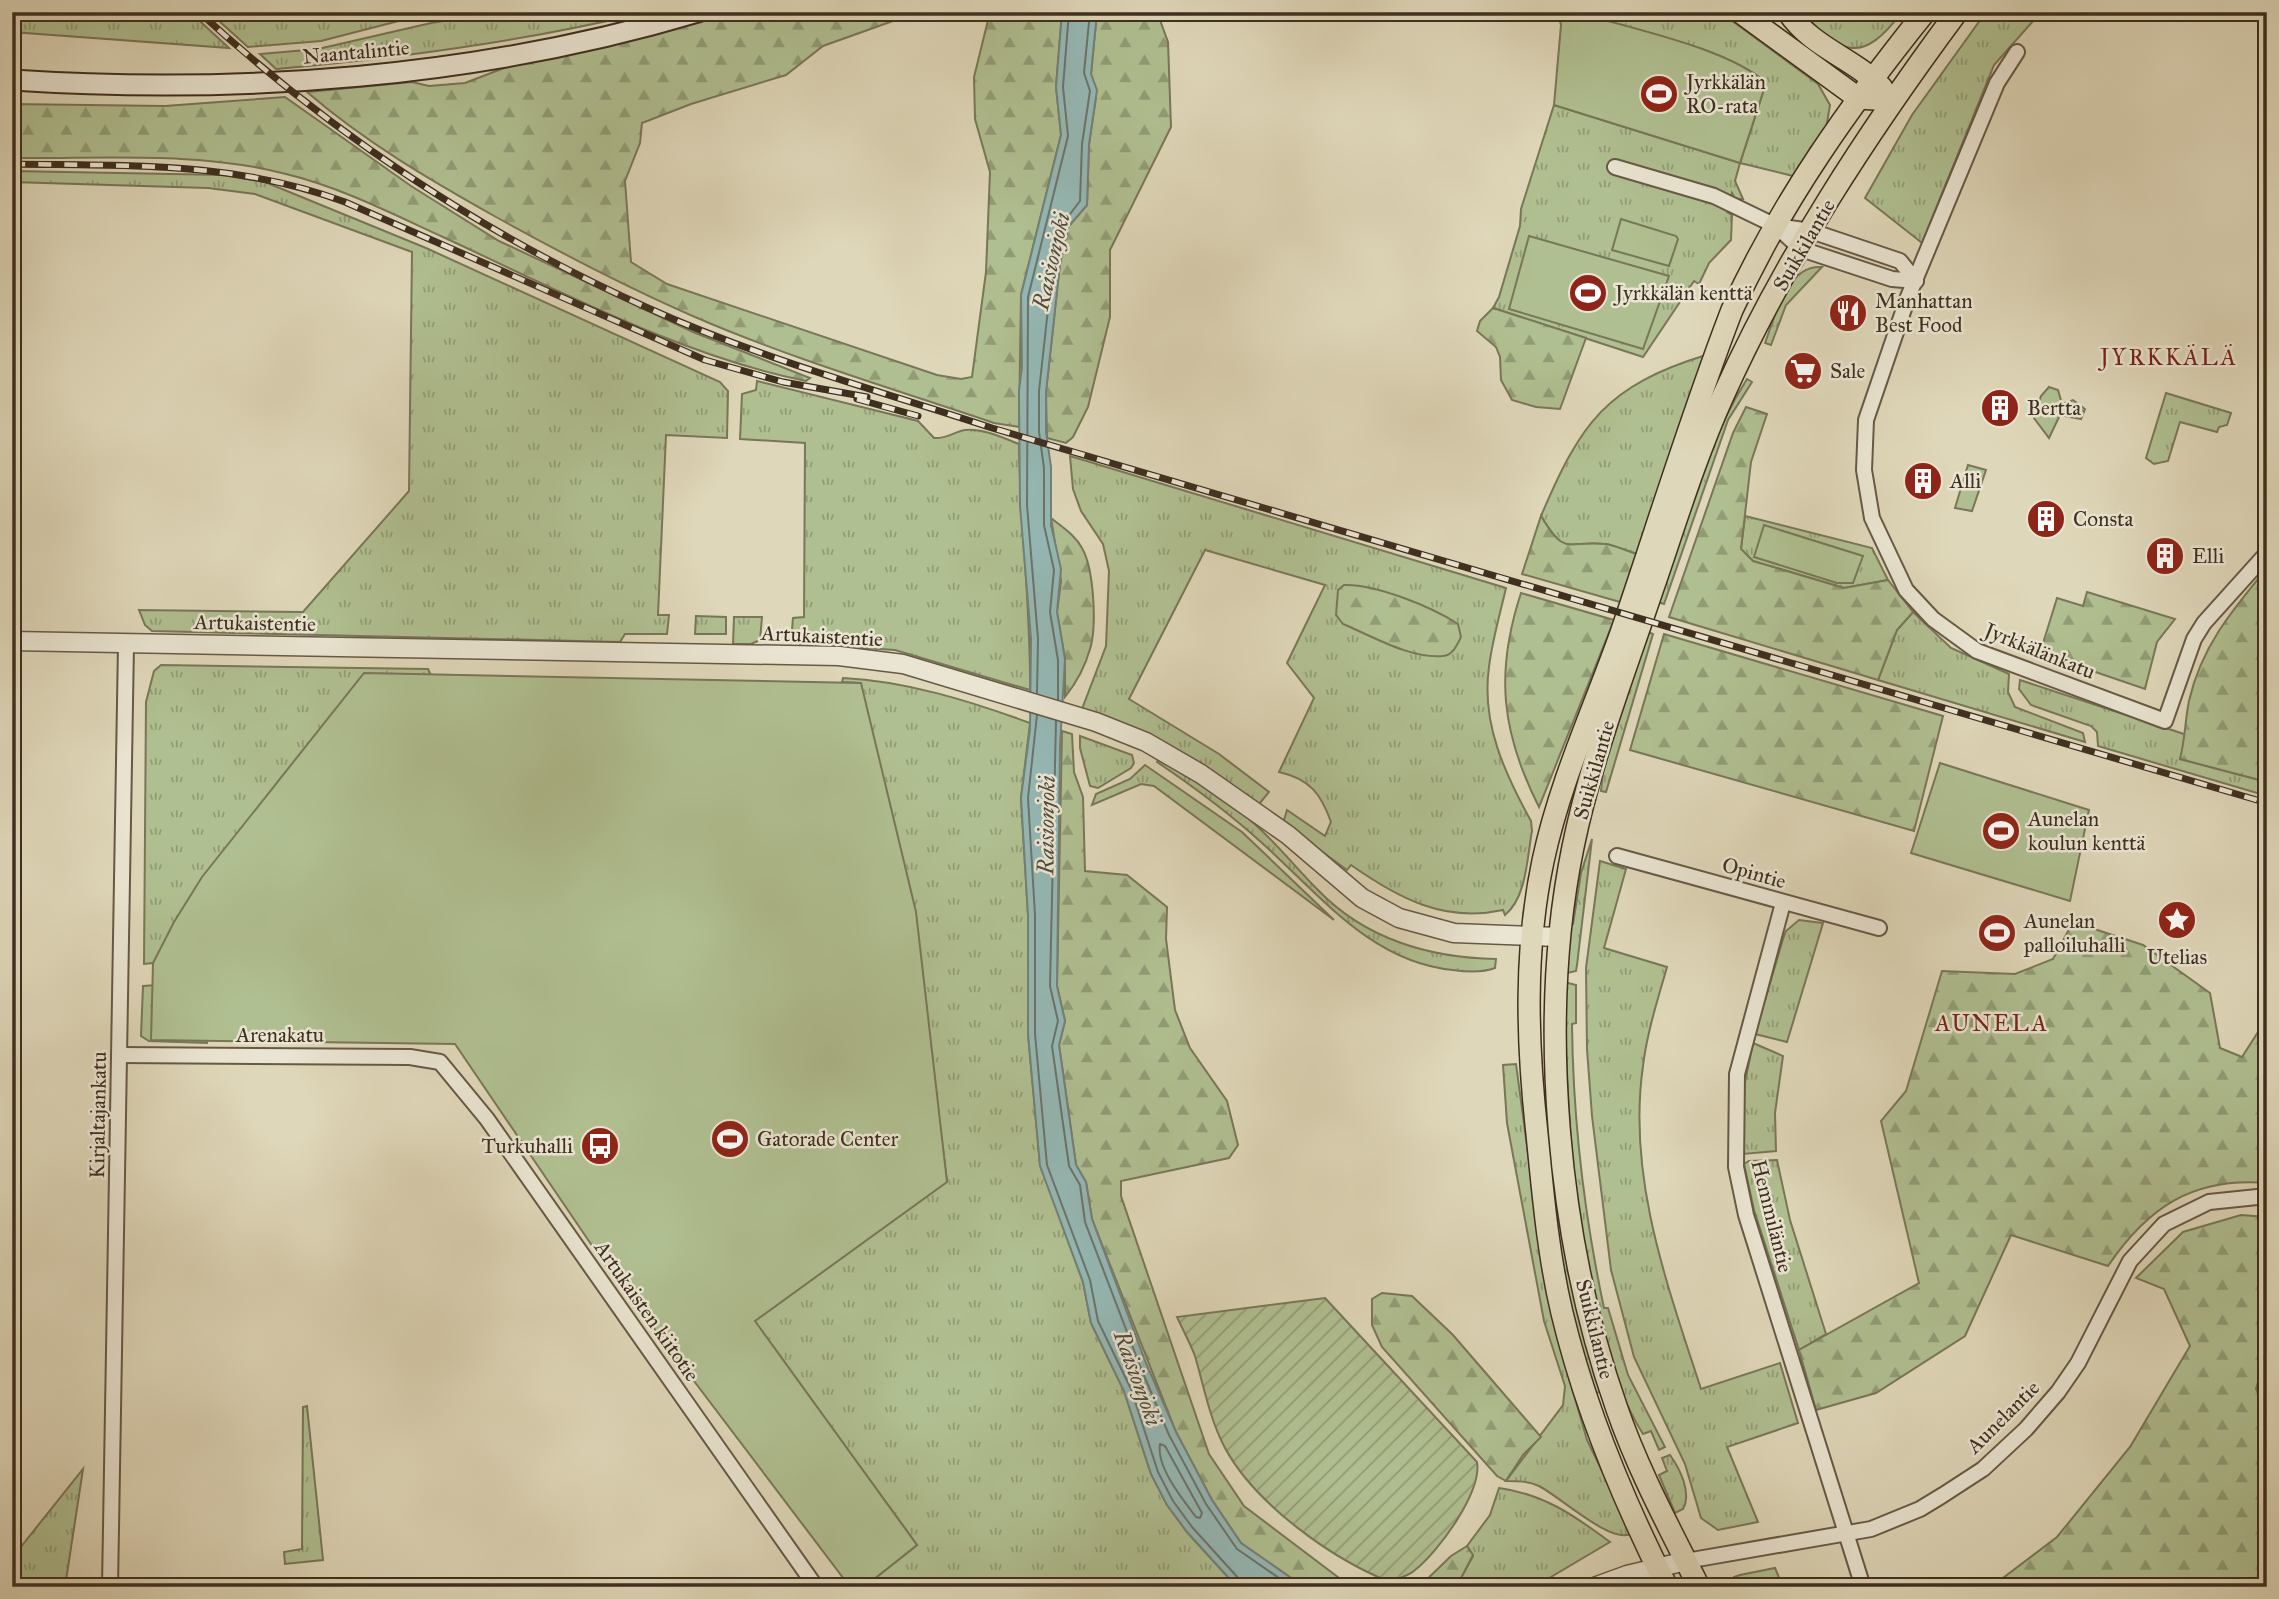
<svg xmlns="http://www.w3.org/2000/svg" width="2279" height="1599" viewBox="0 0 2279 1599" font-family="'IM FELL Great Primer',serif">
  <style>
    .grass { fill: url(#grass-tufts); stroke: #787758; stroke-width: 2 }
    .forest { fill: url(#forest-firs); stroke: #787758; stroke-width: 2 }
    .garden { fill: url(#garden-furrows); stroke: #787758; stroke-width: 2 }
    .pitch { fill: #b0bf91; stroke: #787758; stroke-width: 2 }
    .water { fill: #95b8b5; stroke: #738179; stroke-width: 2 }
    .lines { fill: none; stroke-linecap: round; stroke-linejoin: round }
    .shore { stroke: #6a746a; stroke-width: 2 }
    .minor-casing { stroke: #675946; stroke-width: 18 }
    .tertiary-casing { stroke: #675946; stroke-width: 21 }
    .secondary-casing { stroke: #3f2f1f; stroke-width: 23 }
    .primary-casing { stroke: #3f2f1f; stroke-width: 24 }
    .minor { stroke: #eae5d2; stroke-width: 14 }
    .tertiary { stroke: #eae5d2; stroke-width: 18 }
    .secondary { stroke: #eae5d2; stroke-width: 19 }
    .primary { stroke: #dfd7b9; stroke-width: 21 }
    .rail-casing { stroke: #3f2f1f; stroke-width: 7 }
    .rail { stroke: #eae5d2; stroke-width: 4.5; stroke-dasharray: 13; stroke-linecap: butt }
    .labels { text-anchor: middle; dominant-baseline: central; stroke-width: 5; stroke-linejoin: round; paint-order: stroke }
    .street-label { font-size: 21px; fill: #3f2f1f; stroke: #eae5d2 }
    .poi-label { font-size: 21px; fill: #3f2f1f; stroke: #eae5d2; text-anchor: start }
    .water-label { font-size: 23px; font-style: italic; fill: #504a3d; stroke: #eae5d2 }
    .neighbourhood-label { font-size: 23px; letter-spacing: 2px; fill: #7a1f14; stroke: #eae5d2 }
  </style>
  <defs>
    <pattern id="grass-tufts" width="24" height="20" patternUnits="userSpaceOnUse" patternTransform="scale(1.75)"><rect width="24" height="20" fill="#b0bf91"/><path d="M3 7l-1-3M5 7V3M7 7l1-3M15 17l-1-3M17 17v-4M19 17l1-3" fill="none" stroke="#919c76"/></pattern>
    <pattern id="forest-firs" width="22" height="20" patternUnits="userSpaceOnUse" patternTransform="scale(1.75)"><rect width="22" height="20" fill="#b0bf91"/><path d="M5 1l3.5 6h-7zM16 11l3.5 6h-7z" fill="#919c76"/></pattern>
    <pattern id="garden-furrows" width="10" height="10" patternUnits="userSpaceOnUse" patternTransform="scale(1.75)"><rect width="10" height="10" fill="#b0bf91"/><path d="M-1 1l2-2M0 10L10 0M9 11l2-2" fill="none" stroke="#919c76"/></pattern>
  </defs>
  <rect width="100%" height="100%" fill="#dfd7b9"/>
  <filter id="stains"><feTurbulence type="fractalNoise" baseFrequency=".00286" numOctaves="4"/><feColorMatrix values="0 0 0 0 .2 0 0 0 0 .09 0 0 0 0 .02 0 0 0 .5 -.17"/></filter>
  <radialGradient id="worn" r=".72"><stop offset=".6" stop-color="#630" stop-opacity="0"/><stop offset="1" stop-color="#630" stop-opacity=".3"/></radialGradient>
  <!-- grass -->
  <g class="grass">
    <path d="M12 12H190L229 48 12 32Z"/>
    <path d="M209 12H442L414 17 321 41 248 47Z"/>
    <path d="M499 12H646C523 42 401 58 276 69L260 54 318 49 431 23Z"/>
    <path d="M1576 12H1720L1818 84 1830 105 1826 129 1797 177 1740 163 1735 181 1743 199H1735L1732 193 1727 212 1732 215 1731 240 1709 263 1699 284 1694 281 1643 357 1493 308 1499 297 1520 226 1521 209 1554 105 1740 163 1766 83C1730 49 1627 28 1576 12Z"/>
    <path d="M1798 12H1902C1862 65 1843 55 1798 12Z"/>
    <path d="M1986 12H2041L1994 65 1922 243 1865 198 1912 115Z"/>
    <path d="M12 171 225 175 265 182 426 248 720 382 728 391 727 438 666 435 658 615H669L667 634H625L620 642 152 631 145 625 139 610 303 612 409 491 412 252 255 194 208 188 12 182Z"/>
    <path d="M1822 267 1786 305 1771 345 1765 343C1775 316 1787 264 1822 267Z"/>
    <path d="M1706 355 1637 554C1626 551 1615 545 1605 544 1567 540 1566 558 1541 516 1581 422 1606 386 1706 355Z"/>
    <path d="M1747 379 1752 382 1728 420 1664 604 1658 602C1684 527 1704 447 1747 379Z"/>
    <path d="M757 381 918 421 934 438C947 439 953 432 965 430 983 428 1003 438 1019 444 1020 526 1031 607 1030 690L895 650 800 644C790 638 792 629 793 618L804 617 805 443 740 439 742 394 756 390Z"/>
    <path d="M2049 387 2058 390 2062 404 2073 400 2085 409 2081 419 2060 415 2049 438 2034 418 2041 396Z"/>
    <path d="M2166 393 2231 413 2227 425 2219 427 2217 432 2180 422 2168 461 2154 464 2146 458Z"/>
    <path d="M1070 456 1506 588C1500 614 1492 641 1489 667 1481 723 1505 774 1531 821L1532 831C1527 857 1527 897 1505 915L1503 910C1444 923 1398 898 1351 865L1347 870 1283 823 1287 810 1325 836 1331 822C1321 794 1310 779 1279 772L1314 698 1287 663 1325 585 1205 550 1129 699 1219 754 1269 792 1256 808 1082 709 1106 646 1109 571 1103 544 1081 511 1073 489Z"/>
    <path d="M1968 465 1986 470 1972 511 1955 508Z"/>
    <path d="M1745 516 1872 548 1888 580 1844 588 1753 561 1741 549Z"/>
    <path d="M1913 612 1951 648 2009 674 2008 692 2015 707 2083 733 2085 742 1878 680 1897 630Z"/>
    <path d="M696 616 726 617V634H695Z"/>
    <path d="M734 617H762L760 640 751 644H733Z"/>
    <path d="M1646 631 1653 634 1606 792 1601 791 1603 772Z"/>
    <path d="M161 665 428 669 432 677 153 963 144 964 146 702 154 671Z"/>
    <path d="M843 678C906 681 970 701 1030 723L1021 798 1028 915V1034L1040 1164 1083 1282 1091 1323 1124 1391 1151 1474 1167 1505 1187 1532 1237 1587H864L917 1545 754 1321 947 1181 936 1095 861 683 842 682Z"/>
    <path d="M2020 680 2187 735 2180 759 2267 782V796L2098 746 2097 732 2091 726 2031 705 2019 689Z"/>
    <path d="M1080 736 1132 755 1134 763 1131 768 1098 788 1090 786 1080 748Z"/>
    <path d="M1159 758C1188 776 1217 793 1243 814 1271 836 1293 865 1318 890 1365 939 1430 958 1496 959L1495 968C1482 973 1467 972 1453 970 1371 962 1320 895 1262 843 1229 813 1194 787 1157 762Z"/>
    <path d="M1145 765 1242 832 1334 920 1154 786 1141 784 1092 805 1096 794 1130 779Z"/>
    <path d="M1592 839 1577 965 1576 971 1567 973 1568 924H1573L1581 873Z"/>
    <path d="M1600 861 1626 869 1604 948 1667 967C1658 999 1647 1032 1643 1066 1627 1177 1667 1284 1701 1389L1780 1363 1798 1423 1727 1447 1758 1522 1718 1530 1701 1518 1685 1464 1634 1357 1611 1270 1592 1116 1587 1049 1586 968Z"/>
    <path d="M1799 920 1823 923 1787 1042 1755 1034 1783 939 1786 931Z"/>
    <path d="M1564 982 1576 985V1023L1572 1024C1573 1120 1584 1214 1604 1308H1608L1628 1375 1665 1447 1659 1450 1651 1431 1643 1434C1624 1404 1615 1375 1605 1341 1571 1224 1567 1103 1564 982Z"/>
    <path d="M158 985 207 1038V1043L149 1041 141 1036 143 986Z"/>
    <path d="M1753 1043 1783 1056 1775 1113 1776 1151 1743 1154 1744 1087Z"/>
    <path d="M1516 1064 1545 1280 1556 1333 1587 1440 1629 1527 1630 1534C1611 1544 1559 1496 1539 1486 1528 1481 1517 1481 1506 1481L1563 1405 1565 1386 1544 1321 1507 1123 1503 1065Z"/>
    <path d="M1540 1090H1544L1604 1391 1595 1393 1587 1378 1560 1266Z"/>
    <path d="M1777 1160 1790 1220 1826 1334 1799 1350 1754 1210 1744 1164 1749 1161Z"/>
    <path d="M307 1406 323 1560 285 1564 284 1552 302 1549 303 1407Z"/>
    <path d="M1670 1455C1680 1469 1692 1493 1683 1509L1675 1513 1659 1475 1667 1471 1662 1458Z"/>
    <path d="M83 1469 65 1587H12V1558Z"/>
    <path d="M1499 1488C1544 1494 1575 1516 1610 1542L1534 1587H1452L1461 1578 1473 1556 1467 1546 1490 1515Z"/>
    <path d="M1775 1568 1783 1587H1738L1734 1582V1577L1740 1575Z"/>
  </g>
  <!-- forest -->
  <g class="forest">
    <path d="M737 12H918L823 46 786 75 691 104 642 123 640 143 625 181 631 262 667 284 937 375 961 379 972 377 986 272 990 172 975 119 974 77 990 12H1062L1056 87 1061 135 1021 295 1019 427 994 423C894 389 792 359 695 317 626 287 561 253 496 217 430 180 365 142 307 92L412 82 429 86 465 83 504 68Z"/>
    <path d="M1097 12H1157L1168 42 1171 127 1110 250V317L1088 407 1073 437 1066 443 1047 438 1046 392 1060 264 1068 227 1087 205 1089 144 1096 97 1091 74Z"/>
    <path d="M285 97 411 186 499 241 693 332 810 378 806 381C682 356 558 290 443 237 393 214 340 187 286 174 199 151 102 159 12 158V104L165 106Z"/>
    <path d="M1493 308 1586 338 1560 409 1536 407 1512 400 1501 380 1500 357 1496 347 1477 331 1480 321Z"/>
    <path d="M1746 407 1767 414 1751 462 1741 549 1753 561 1844 588 1888 580 1913 612 1897 630 1878 680 1669 617 1733 433Z"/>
    <path d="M1541 516C1566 558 1567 540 1605 544 1615 545 1626 551 1637 554L1620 602 1522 574Z"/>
    <path d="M1051 518C1062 527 1075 535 1082 548 1094 569 1097 626 1090 649 1085 667 1077 682 1065 697V659L1057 612 1061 581Z"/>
    <path d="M2267 568V782L2180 759C2185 740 2185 721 2189 701 2201 647 2233 609 2267 568Z"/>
    <path d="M1344 585C1376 584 1432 607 1458 624L1461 637C1457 645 1453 655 1443 656 1410 659 1372 636 1343 624L1336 615 1338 590Z"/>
    <path d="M2087 592 2175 619 2157 642 2145 689 2040 653 2057 598 2083 606Z"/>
    <path d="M1521 593 1614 620 1539 807C1501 732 1495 672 1521 593Z"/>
    <path d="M1664 634 1943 716 1914 831 1630 750Z"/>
    <path d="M1062 731 1072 734 1074 772 1083 797 1085 871 1127 875 1167 907 1166 939 1175 1010 1190 1048 1227 1101 1238 1145 1229 1158 1121 1181V1196L1209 1454 1244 1506 1351 1587H1304L1241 1543 1212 1500 1176 1432 1092 1219 1086 1182 1076 1165 1059 1045 1065 1021 1057 986Z"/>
    <path d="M2073 922 2143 945 2210 993 2220 1048 2242 1057 2267 1018V1183C2193 1177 2148 1207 2108 1266L2011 1235 1965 1336 1876 1393 1816 1410 1799 1350 1919 1283 1881 1121 1906 1091 1942 971 2015 974 2053 959Z"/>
    <path d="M2241 1215 2267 1217V1350L2256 1389 2267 1408V1587H2000L1999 1581 2057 1537 2130 1447 2190 1346 2164 1289 2136 1278 2183 1232Z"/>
    <path d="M1382 1293 1412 1296 1453 1335 1541 1437 1523 1455 1506 1481 1497 1476 1382 1347 1372 1325V1299Z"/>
    <path d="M1467 1546 1473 1555 1461 1578 1452 1587H1419L1451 1556Z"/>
  </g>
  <!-- garden -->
  <path class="garden" d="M1325 1298 1477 1462C1482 1492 1439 1551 1415 1570 1409 1576 1398 1578 1390 1582 1332 1559 1255 1504 1225 1448 1210 1420 1204 1387 1195 1356 1190 1343 1183 1330 1177 1317Z"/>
  <!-- pitch -->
  <g class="pitch">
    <path d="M1558 12H1576C1628 28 1729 48 1766 83L1740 163 1554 105 1561 25Z"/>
    <path d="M1621 219 1676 236 1678 239 1669 266 1612 250Z"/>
    <path d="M1529 236 1669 276 1643 349 1509 309Z"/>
    <path d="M1764 525 1863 556 1853 583H1837L1754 557Z"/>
    <path d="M364 673 861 683 916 912 947 1182 755 1321 917 1545 864 1587H850L597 1253 455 1044 151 1040 153 963 174 922 202 877Z"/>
    <path d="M1940 763 2089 810 2070 901 1911 853Z"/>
  </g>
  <!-- water -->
  <path class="water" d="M1062 12H1097L1091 74 1097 90 1089 144 1087 205 1068 227 1060 264 1046 392V432L1051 467V525L1061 569 1057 612 1065 659 1060 746 1057 986 1065 1021 1059 1045 1076 1165 1086 1182 1092 1219 1146 1363 1176 1432 1212 1500 1241 1543 1304 1587H1237L1187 1532 1167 1505 1151 1474 1124 1391 1091 1323 1083 1282 1040 1166 1028 1034V915L1021 798 1030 729 1031 639 1020 506 1019 391 1022 367 1021 295 1061 135 1056 87Z"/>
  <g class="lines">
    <!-- shore -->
    <g class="shore">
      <path d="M1037 693 1038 639 1027 505 1028 297 1068 136 1063 87 1069 12"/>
      <path d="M1058 700V660L1050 612 1054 570 1044 525V468L1039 432V391L1053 264 1061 226 1080 201 1082 144 1090 91 1084 73 1090 12"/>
      <path d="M1037 715 1028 798 1035 915V1034L1047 1165 1090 1280 1098 1321 1131 1389 1158 1472 1173 1501 1192 1527 1240 1580 1242 1587"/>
      <path d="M1056 721 1050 986 1058 1021 1052 1046 1069 1166 1080 1185 1085 1222 1140 1366 1169 1435 1206 1504 1237 1549 1292 1587"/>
      <path d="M1160 1444 1165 1446 1202 1513 1200 1518 1196 1517C1183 1500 1156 1467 1160 1444Z"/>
    </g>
    <defs>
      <g id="minor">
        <path d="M2017 52 1997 83 1908 297 1866 420 1864 470 1872 518 1906 590 1933 619 1977 651 2165 721 2194 639 2204 623 2267 553"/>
        <path d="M1615 167 1714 196 1776 226 1801 249 1892 279 1916 281"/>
        <path d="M1776 226 1811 231 1900 261 1916 281"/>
        <path d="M1617 856 1879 928"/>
        <path d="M1783 903 1737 1074 1736 1167 1746 1215 1863 1587"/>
        <path d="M120 1055 410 1057 440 1062 487 1119 816 1587"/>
        <path d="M1686 1561 1871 1529 1920 1509 1943 1495 1983 1469 2026 1429 2058 1392 2078 1363 2130 1261 2164 1224 2209 1202 2267 1196"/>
        <path d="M110 1587 126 644"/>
      </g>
      <g id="tertiary">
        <path d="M12 641 839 656 903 664 1096 722 1146 742 1201 774 1288 835 1362 898 1399 918 1454 933 1559 937"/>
        <path d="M1594 1587 1627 1575 1686 1561"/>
      </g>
      <path id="secondary" d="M12 80C240 95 478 78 698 12"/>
      <g id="primary">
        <path d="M1740 12 1858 98 1893 100"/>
        <path d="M1788 12C1812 48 1854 58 1882 88"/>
        <path d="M1667 1587C1622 1498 1585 1409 1562 1313 1548 1254 1543 1194 1537 1134 1527 1043 1524 951 1543 861 1560 781 1594 709 1621 633 1658 525 1691 416 1732 310 1781 202 1851 104 1925 12"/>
        <path d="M1699 1587C1670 1529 1638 1470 1617 1409 1558 1242 1537 1022 1573 847 1591 759 1624 674 1653 588 1675 524 1695 458 1723 396 1784 260 1868 132 1957 12"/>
      </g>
    </defs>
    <!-- minor casing -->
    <use href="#minor" class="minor-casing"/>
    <!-- tertiary casing -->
    <use href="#tertiary" class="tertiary-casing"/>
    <!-- secondary casing -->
    <use href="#secondary" class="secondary-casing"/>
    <!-- primary casing -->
    <use href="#primary" class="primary-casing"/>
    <!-- minor -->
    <use href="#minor" class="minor"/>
    <!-- tertiary -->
    <use href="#tertiary" class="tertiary"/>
    <!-- secondary -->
    <use href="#secondary" class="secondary"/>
    <!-- primary -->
    <use href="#primary" class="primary"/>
    <defs>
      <g id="rail">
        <path d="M199 12C331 133 484 235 648 308 759 358 877 390 992 428L2267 803"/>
        <path d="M12 164C128 166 235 161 345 202L705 360 783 382 867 397"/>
        <path d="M857 399 918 416"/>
      </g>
    </defs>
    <!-- rail casing -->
    <use href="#rail" class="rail-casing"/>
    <!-- rail -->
    <use href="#rail" class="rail"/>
  </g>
  <!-- icons -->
  <defs>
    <symbol id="stadium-disc" viewBox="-11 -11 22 22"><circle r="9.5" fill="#8f2418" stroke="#eae5d2"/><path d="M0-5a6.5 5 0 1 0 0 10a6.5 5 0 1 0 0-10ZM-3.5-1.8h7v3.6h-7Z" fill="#fff"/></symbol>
    <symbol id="restaurant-disc" viewBox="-11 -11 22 22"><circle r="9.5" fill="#8f2418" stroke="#eae5d2"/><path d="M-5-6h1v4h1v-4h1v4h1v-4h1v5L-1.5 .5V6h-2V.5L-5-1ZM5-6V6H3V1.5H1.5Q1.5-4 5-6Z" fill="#fff"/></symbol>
    <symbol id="supermarket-disc" viewBox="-11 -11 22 22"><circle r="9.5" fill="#8f2418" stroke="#eae5d2"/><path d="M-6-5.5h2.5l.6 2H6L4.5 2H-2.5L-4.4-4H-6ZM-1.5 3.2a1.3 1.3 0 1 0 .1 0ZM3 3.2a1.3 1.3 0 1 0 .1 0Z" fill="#fff"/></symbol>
    <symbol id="building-disc" viewBox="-11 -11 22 22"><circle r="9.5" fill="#8f2418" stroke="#eae5d2"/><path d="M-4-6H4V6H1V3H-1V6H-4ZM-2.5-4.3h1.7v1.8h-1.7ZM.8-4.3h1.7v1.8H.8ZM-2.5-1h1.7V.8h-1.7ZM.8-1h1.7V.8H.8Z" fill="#fff"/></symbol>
    <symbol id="sight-disc" viewBox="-11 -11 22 22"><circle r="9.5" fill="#8f2418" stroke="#eae5d2"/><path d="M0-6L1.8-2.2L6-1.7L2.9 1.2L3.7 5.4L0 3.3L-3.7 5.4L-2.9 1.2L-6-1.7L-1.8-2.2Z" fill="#fff"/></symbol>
    <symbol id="bus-disc" viewBox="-11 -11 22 22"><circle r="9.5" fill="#8f2418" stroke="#eae5d2"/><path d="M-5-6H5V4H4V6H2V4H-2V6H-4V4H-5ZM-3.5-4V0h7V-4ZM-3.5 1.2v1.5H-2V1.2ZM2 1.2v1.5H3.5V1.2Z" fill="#fff"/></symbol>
  </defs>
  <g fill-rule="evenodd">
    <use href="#stadium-disc" x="1637" y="72" width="44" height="44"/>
    <use href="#stadium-disc" x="1566" y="271" width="44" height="44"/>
    <use href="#restaurant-disc" x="1826" y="291" width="44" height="44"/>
    <use href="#supermarket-disc" x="1781" y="349" width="44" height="44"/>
    <use href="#building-disc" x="1978" y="386" width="44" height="44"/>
    <use href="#building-disc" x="1901" y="459" width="44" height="44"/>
    <use href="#building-disc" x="2024" y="497" width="44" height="44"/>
    <use href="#building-disc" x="2143" y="534" width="44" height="44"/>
    <use href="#stadium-disc" x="1979" y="809" width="44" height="44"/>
    <use href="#sight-disc" x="2155" y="898" width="44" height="44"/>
    <use href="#stadium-disc" x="1975" y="911" width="44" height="44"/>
    <use href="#stadium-disc" x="708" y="1117" width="44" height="44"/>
    <use href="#bus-disc" x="578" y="1124" width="44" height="44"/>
  </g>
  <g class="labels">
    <!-- street labels -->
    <g class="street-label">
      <text transform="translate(356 52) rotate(-5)">Naantalintie</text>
      <text transform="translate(1804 245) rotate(-60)">Suikkilantie</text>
      <text transform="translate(255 623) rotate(1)">Artukaistentie</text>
      <text transform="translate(822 636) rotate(3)">Artukaistentie</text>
      <text transform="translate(2040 651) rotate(22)">Jyrkkälänkatu</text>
      <text transform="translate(1594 770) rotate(-74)">Suikkilantie</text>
      <text transform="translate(1754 873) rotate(16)">Opintie</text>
      <text x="280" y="1035">Arenakatu</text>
      <text transform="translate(98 1115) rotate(-89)">Kirjaltajankatu</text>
      <text transform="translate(1772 1216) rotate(76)">Hemmiläntie</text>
      <text transform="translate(647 1311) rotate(55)">Artukaisten kiitotie</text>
      <text transform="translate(1595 1329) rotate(76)">Suikkilantie</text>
      <text transform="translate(2003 1417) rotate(-45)">Aunelantie</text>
    </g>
    <!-- poi labels -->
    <g class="poi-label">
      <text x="1686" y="82">Jyrkkälän<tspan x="1686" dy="24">RO-rata</tspan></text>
      <text x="1615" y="293">Jyrkkälän kenttä</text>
      <text x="1875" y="301">Manhattan<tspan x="1875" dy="24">Best Food</tspan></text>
      <text x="1830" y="371">Sale</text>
      <text x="2027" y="408">Bertta</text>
      <text x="1950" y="481">Alli</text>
      <text x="2073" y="519">Consta</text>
      <text x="2192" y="556">Elli</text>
      <text x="2028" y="819">Aunelan<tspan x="2028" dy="24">koulun kenttä</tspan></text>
      <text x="2024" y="921">Aunelan<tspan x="2024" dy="24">palloiluhalli</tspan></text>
      <text x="2177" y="957" text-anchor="middle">Utelias</text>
      <text x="757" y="1139">Gatorade Center</text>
      <text x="573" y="1146" text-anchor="end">Turkuhalli</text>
    </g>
    <!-- water labels -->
    <g class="water-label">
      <text transform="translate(1051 261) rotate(-77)">Raisionjoki</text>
      <text transform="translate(1046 825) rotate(-89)">Raisionjoki</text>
      <text transform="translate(1138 1378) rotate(70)">Raisionjoki</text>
    </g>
    <!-- neighbourhood labels -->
    <g class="neighbourhood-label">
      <text x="2169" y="357">JYRKKÄLÄ</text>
      <text x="1992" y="1023">AUNELA</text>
    </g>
  </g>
  <!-- margin -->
  <rect width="2279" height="1599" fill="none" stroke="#dfd7b9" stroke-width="42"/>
  <rect x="14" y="14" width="2251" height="1571" fill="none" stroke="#3f2f1f" stroke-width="3.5"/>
  <rect x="21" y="21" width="2237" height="1557" fill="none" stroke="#3f2f1f" stroke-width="2"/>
  <rect width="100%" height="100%" filter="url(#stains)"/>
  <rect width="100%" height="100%" fill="url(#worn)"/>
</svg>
